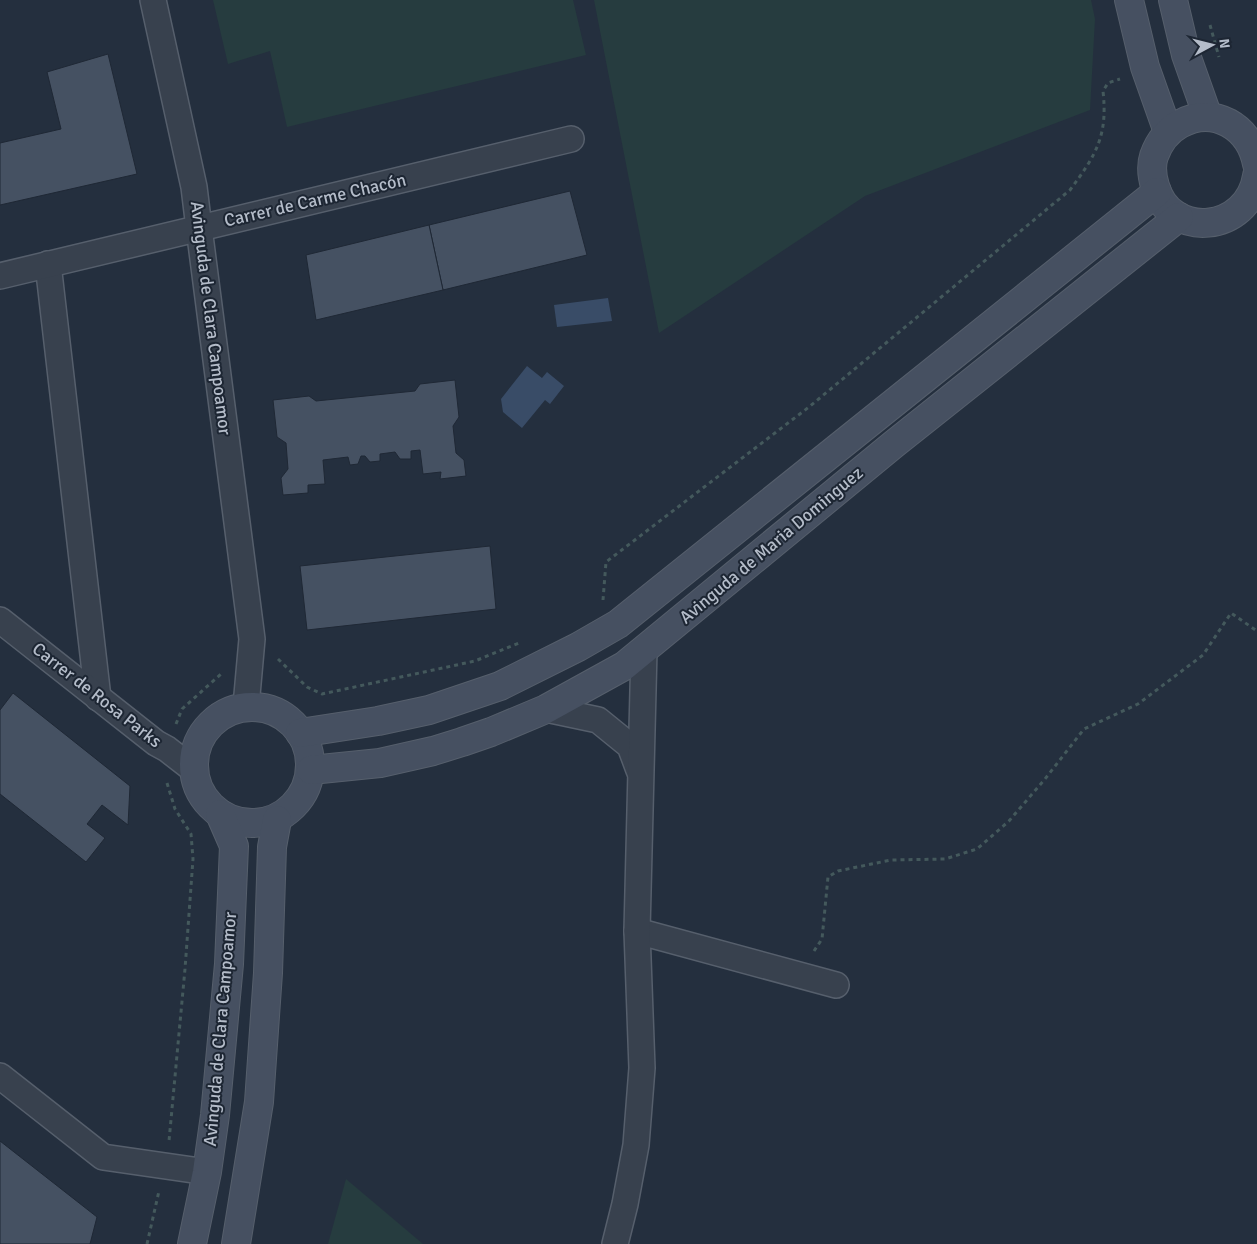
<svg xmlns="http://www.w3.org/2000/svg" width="1257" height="1244" viewBox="0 0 1257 1244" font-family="Signika,sans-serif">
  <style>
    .green { fill: #263c3f }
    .water { fill: #394c67 }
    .building { fill: #455162; stroke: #1f2835 }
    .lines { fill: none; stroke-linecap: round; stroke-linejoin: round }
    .street-casing { stroke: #565f6c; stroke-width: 28 }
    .secondary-casing { stroke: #565f6c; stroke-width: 30 }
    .path { stroke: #44595c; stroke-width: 3; stroke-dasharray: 4 4; stroke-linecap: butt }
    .street { stroke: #38414e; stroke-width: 25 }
    .secondary { stroke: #465061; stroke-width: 28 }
    .labels { text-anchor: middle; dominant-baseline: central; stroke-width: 4; stroke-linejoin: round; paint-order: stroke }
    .street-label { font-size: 18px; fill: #b4bcc9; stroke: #1d2633 }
  </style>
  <rect width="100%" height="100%" fill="#242f3e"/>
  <!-- green -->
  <g class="green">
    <path d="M213 0H573L586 55 287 127 270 51 228 64Z"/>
    <path d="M594 0H1091L1095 19 1090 110 865 196 659 333Z"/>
    <path d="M346 1179 423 1244H328Z"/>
  </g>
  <!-- water -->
  <g class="water">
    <path d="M608 298 612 321 557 327 554 305Z"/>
    <path d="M527 366 542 378 547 372 564 386 550 404 545 400 522 428 503 412 501 399Z"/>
  </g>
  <!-- building -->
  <g class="building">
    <path d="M108 54 137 174 0 205V143L61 129 47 72Z"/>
    <path d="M570 191 587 255 443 290 429 225Z"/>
    <path d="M429 225 443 290 316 320 306 255Z"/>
    <path d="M455 380 459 417 453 426 456 453 464 460 466 476 440 479 441 472 423 474 420 450 411 451V459H400L395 452 380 454V461L370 462 365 456H361L358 464 350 465 348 457 323 460 325 484 308 485V493L283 495 281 478 288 469 286 443 277 437 273 400 309 396 316 401 415 391 420 384Z"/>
    <path d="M490 546 496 609 307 630 300 566Z"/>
    <path d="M13 693 130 786 128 825 102 805 87 824 105 838 86 862 0 794V710Z"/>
    <path d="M0 1141 97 1217 90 1244H0Z"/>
  </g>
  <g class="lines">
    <defs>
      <g id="street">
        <path d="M153 0 194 187 199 228 252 639 246 706"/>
        <path d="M48 264 98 698"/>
        <path d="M0 276 571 139"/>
        <path d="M0 620 156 743 167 749 194 770"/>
        <path d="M546 709 598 720 630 746 639 770"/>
        <path d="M637 931 836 985"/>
        <path d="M0 1076 103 1157 207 1172"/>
        <path d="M615 1244 625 1204 636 1145 642 1068 637 931 644 650"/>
      </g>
      <g id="secondary">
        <path d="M1129 0 1145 67 1168 132"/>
        <path d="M1173 0 1186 55 1208 117"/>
        <path d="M1257 164C1250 127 1214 105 1180 124 1167 131 1159 142 1154 156 1151 165 1152 176 1155 186 1170 240 1248 233 1257 176"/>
        <circle cx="252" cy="765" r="58"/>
        <path d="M300 733 378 721 429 710 500 686 578 647 618 624 1157 192"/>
        <path d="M311 770 380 763 433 751 462 742 491 732 546 709 624 666 894 444 1179 217"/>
        <path d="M192 1244 207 1172 215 1115 229 964 234 846 220 814"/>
        <path d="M236 1244 259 1102 268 973 272 847 277 820"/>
      </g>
    </defs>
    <!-- street casing -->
    <use href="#street" class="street-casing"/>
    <!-- secondary casing -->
    <use href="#secondary" class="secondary-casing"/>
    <!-- path -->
    <g class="path">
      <path d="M1210 25 1219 57"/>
      <path d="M603 600 606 562 809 407 1070 190C1096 155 1108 136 1103 91L1108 83 1120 79"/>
      <path d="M278 659 307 687 322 694 475 661 519 643"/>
      <path d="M176 724 182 709 221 674"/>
      <path d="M167 783 175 809 191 834 193 859 185 969 169 1141"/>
      <path d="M814 951 822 939 828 877 838 871 891 860 945 859 977 849 1009 821 1045 779 1084 729 1138 704 1203 655 1231 613 1257 631"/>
      <path d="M147 1244 159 1191"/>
    </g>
    <!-- street -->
    <use href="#street" class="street"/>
    <!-- secondary -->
    <use href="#secondary" class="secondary"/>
  </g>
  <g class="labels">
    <!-- street labels -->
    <g class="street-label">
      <text transform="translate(315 200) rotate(-13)">Carrer de Carme Chacón</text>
      <text transform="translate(211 318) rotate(83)">Avinguda de Clara Campoamor</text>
      <text transform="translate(771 545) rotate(-40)">Avinguda de Maria Dominguez</text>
      <text transform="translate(97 695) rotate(38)">Carrer de Rosa Parks</text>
      <text transform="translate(220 1029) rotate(-85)">Avinguda de Clara Campoamor</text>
    </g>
  </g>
  <!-- north arrow -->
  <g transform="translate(1212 45) rotate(83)" stroke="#1d2633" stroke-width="4" paint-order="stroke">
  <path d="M0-4L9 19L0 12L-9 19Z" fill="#b4bcc9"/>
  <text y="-8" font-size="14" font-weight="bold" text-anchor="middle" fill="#b4bcc9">N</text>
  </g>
</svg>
